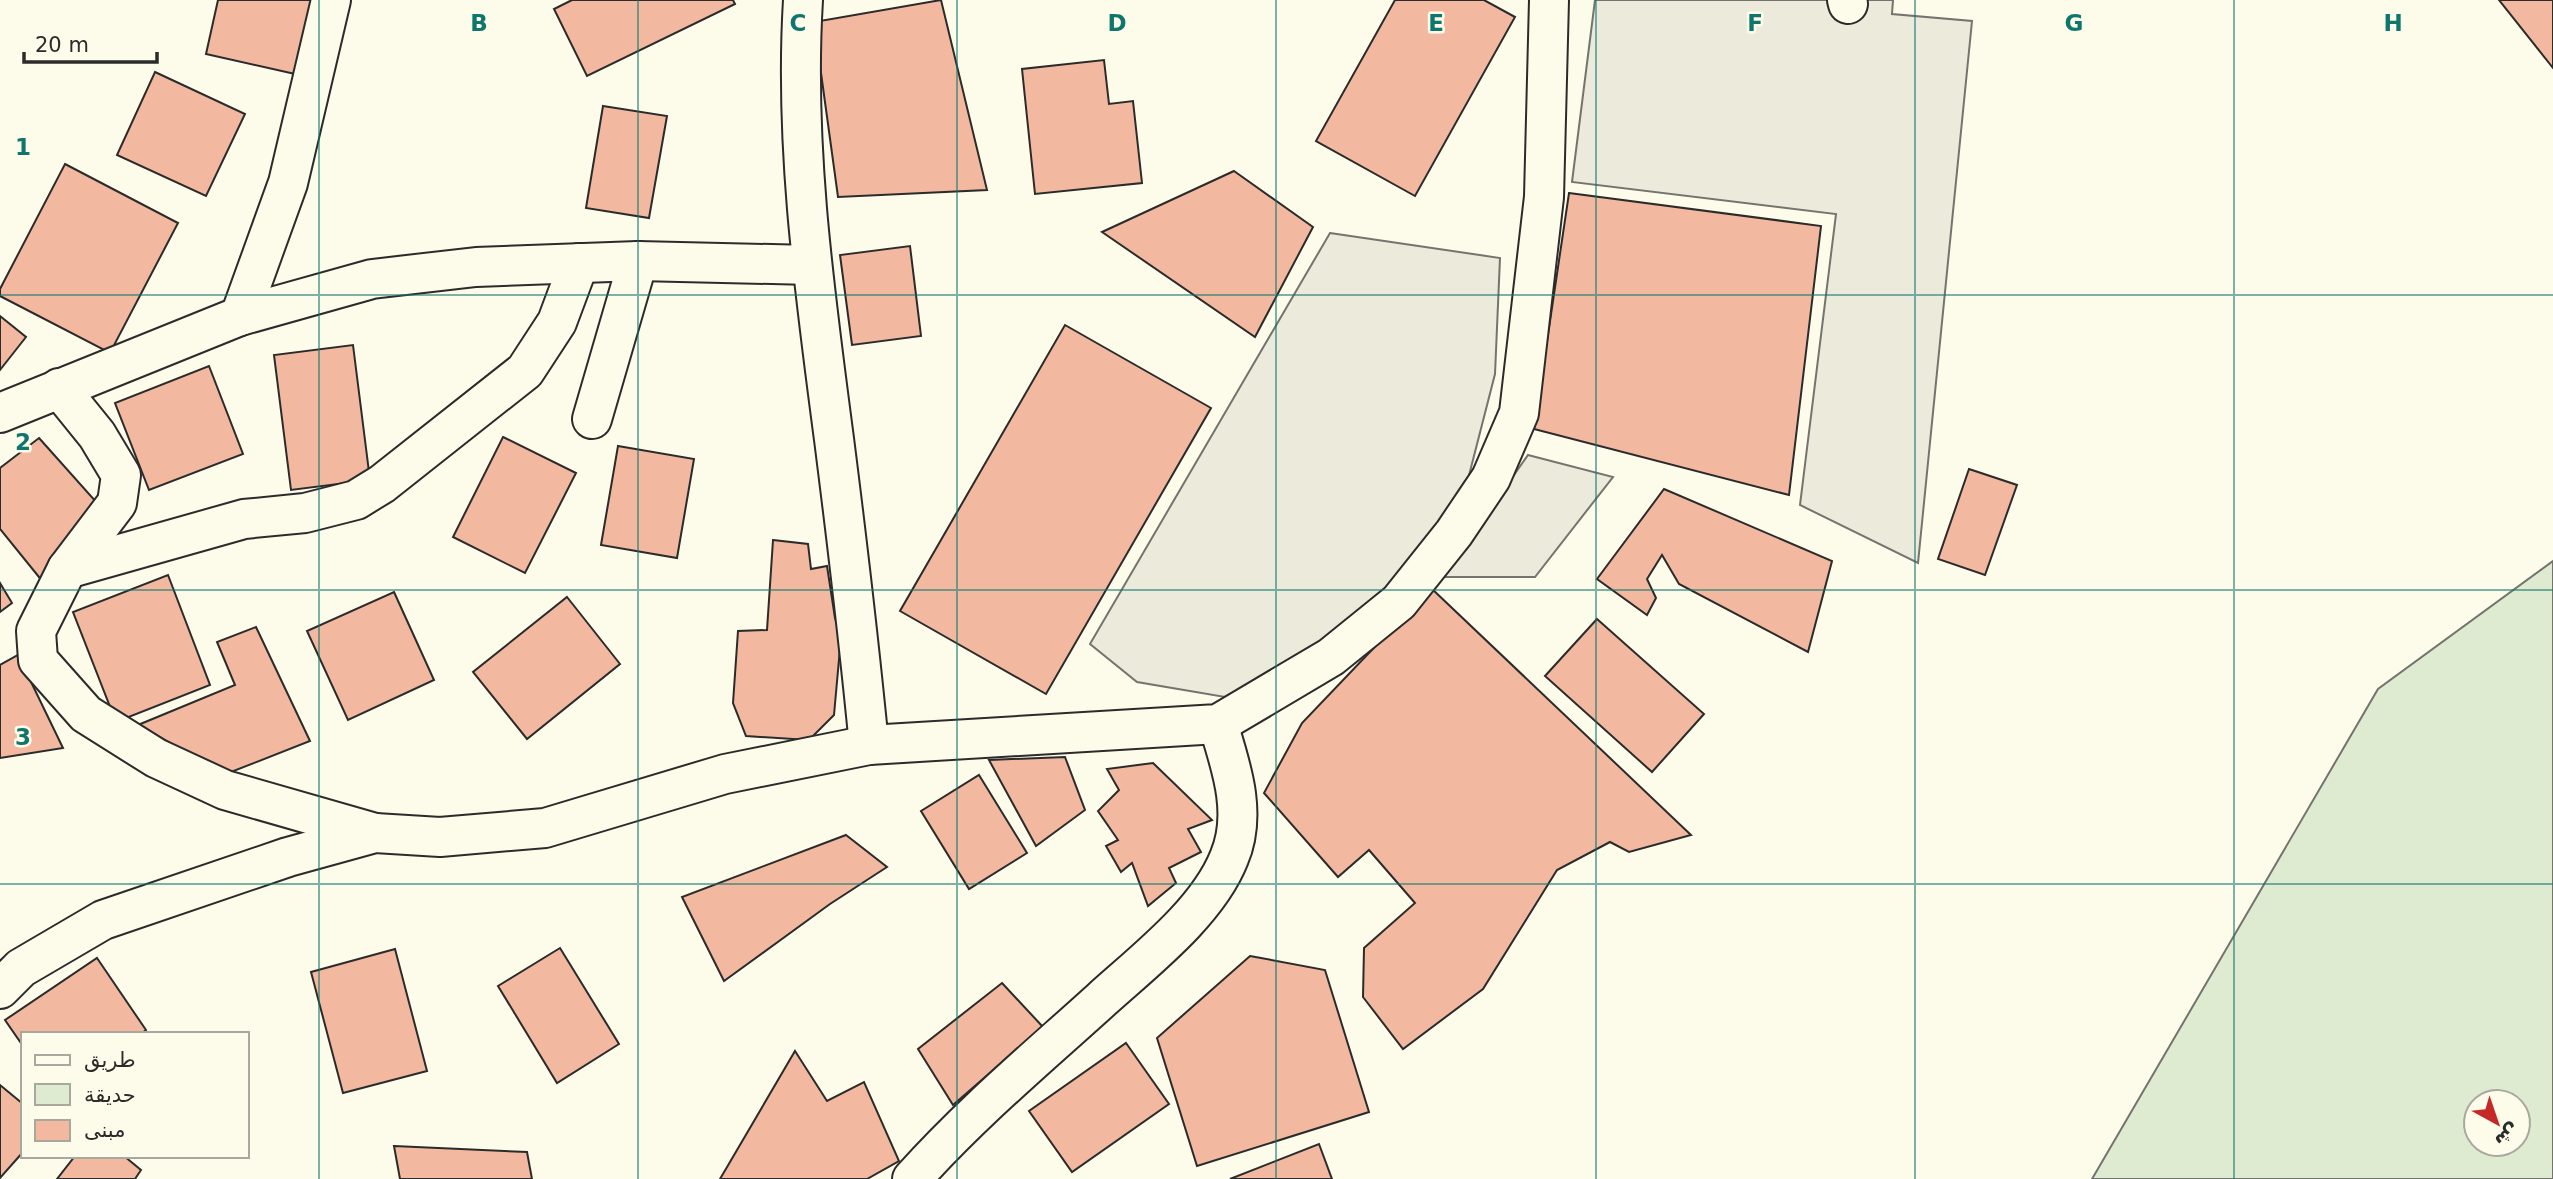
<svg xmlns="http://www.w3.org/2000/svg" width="2553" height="1179" viewBox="0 0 2553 1179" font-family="'DejaVu Sans','Noto Naskh Arabic',sans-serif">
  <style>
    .green { fill: #deebd1; stroke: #74746e; stroke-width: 2; fill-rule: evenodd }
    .parking { fill: #eceadb; stroke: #74746e; stroke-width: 2 }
    .building { fill: #f2b8a0; stroke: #2b2b2b; stroke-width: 2 }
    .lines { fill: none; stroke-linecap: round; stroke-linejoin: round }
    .minor-casing { stroke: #2b2b2b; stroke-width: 42 }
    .minor { stroke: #fdfbea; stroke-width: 38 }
    .grid { fill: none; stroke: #0f766e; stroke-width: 2; stroke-opacity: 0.55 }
    .grid-label { font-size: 23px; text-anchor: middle; font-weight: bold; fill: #0f766e; stroke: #fdfbea; stroke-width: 5; stroke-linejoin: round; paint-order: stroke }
  </style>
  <rect width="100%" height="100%" fill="#fdfbea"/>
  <!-- green -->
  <path class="green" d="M2553 561V1179H2092L2378 689ZM2476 1102H2518V1144H2476Z"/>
  <!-- parking -->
  <g class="parking">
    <path d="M1595 0H1893L1892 14 1972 21 1918 563 1800 505 1836 214 1572 182Z"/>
    <path d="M1330 233 1500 258 1495 374 1466 487 1392 589 1297 658 1225 697 1137 682 1090 644Z"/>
    <path d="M1528 455 1613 477 1535 577H1443Z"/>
  </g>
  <!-- building -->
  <g class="building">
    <path d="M218 0H321L304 76 206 54Z"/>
    <path d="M572 0H733L735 4 587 76 554 9Z"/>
    <path d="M941 0 987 190 838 197 814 22Z"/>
    <path d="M1395 0H1484L1515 17 1415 196 1316 141Z"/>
    <path d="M2499 0H2553V68Z"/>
    <path d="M1104 60 1109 104 1133 101 1142 183 1035 194 1022 69Z"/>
    <path d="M155 72 245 114 206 196 117 155Z"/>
    <path d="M603 106 667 116 649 218 586 208Z"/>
    <path d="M65 164 178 223 110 353 0 296V289Z"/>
    <path d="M1234 171 1313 227 1255 337 1102 232Z"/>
    <path d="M1569 193 1821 226 1789 495 1534 429Z"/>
    <path d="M910 246 921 336 852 345 840 255Z"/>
    <path d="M0 316 26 337 0 370Z"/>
    <path d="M1065 325 1211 408 1046 694 900 611Z"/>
    <path d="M353 345 370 480 291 490 274 355Z"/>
    <path d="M209 366 243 454 149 490 115 403Z"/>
    <path d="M503 437 576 473 525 573 453 537Z"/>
    <path d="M39 438 98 504 43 582 0 529V468Z"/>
    <path d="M618 446 694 459 677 558 601 545Z"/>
    <path d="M1969 469 2017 485 1985 575 1938 559Z"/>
    <path d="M1664 489 1832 561 1808 652 1679 584 1662 555 1647 579 1656 598 1647 615 1597 579Z"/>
    <path d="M773 540 808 544 811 569 827 566 835 618 841 637 834 715 809 740 746 736 733 703 738 631 767 630Z"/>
    <path d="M168 575 210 685 116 722 73 612Z"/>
    <path d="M0 583 12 603 0 612Z"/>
    <path d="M1431 588 1691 835 1629 852 1610 842 1557 870 1483 989 1403 1049 1363 997 1364 948 1415 903 1369 850 1338 877 1264 793 1302 723Z"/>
    <path d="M394 592 434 680 348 720 307 631Z"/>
    <path d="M567 597 620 664 527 739 473 672Z"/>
    <path d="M1597 619 1704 714 1652 772 1545 676Z"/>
    <path d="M256 627 310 741 226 774 138 725 235 685 217 642Z"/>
    <path d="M18 655 63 748 0 758V665Z"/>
    <path d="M1065 757 1085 810 1036 846 989 760Z"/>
    <path d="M1153 763 1212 820 1188 829 1201 852 1169 868 1176 883 1148 906 1132 863 1121 872 1106 846 1118 840 1098 811 1119 790 1107 769Z"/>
    <path d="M979 775 1027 853 969 889 921 811Z"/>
    <path d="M846 835 887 867 830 904 724 981 682 897Z"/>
    <path d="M560 948 619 1044 557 1083 498 986Z"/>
    <path d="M395 949 427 1071 343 1093 311 972Z"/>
    <path d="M1250 956 1325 970 1369 1112 1197 1166 1157 1038Z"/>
    <path d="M97 958 146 1030 141 1034H23V1046L5 1020Z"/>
    <path d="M1002 983 1043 1027 953 1105 918 1049Z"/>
    <path d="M1126 1043 1169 1104 1072 1172 1029 1111Z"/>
    <path d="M795 1051 827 1101 864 1082 899 1161 867 1179H720Z"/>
    <path d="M0 1085 23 1104V1152L0 1178Z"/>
    <path d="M1319 1144 1332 1179H1230Z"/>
    <path d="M394 1146 527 1152 532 1179H400Z"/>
    <path d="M75 1156H124L141 1170 135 1179H57Z"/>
  </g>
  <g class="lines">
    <defs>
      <g id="minor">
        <path d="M803 0C794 147 815 294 834 439 847 541 859 643 869 745L1218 724 1331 657 1399 602 1454 533 1491 478 1519 413 1544 197 1549 0"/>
        <path d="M1847 0 1848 4"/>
        <path d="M240 316 288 183 331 0"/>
        <path d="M59 388 97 435 121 475 117 503 67 569 36 631 38 660 86 714 156 758 225 790 375 833"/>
        <path d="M0 413 240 316 372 279 476 267 638 261 811 265"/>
        <path d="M592 419 638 261"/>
        <path d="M67 569 244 519 305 513 356 500 382 484 525 371 557 322 579 263"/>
        <path d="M0 989 21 968 103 920 288 857 375 833 440 837 545 828 725 774 869 745"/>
        <path d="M912 1179C970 1114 1037 1058 1101 1000 1144 961 1207 913 1229 858 1248 814 1231 766 1218 724"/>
      </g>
    </defs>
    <!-- minor casing -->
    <use href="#minor" class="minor-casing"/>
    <!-- minor -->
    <use href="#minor" class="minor"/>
  </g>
  <!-- grid -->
  <path class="grid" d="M319 0V1179M638 0V1179M957 0V1179M1276 0V1179M1596 0V1179M1915 0V1179M2234 0V1179M0 295H2553M0 590H2553M0 884H2553"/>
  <g class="grid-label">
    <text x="479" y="31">B</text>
    <text x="798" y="31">C</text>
    <text x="1117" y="31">D</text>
    <text x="1436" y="31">E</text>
    <text x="1755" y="31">F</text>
    <text x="2074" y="31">G</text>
    <text x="2393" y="31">H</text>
    <text x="23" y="155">1</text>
    <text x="23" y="450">2</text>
    <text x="23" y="745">3</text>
  </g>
  <!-- legend -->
  <rect x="21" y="1032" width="228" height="126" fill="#fdfbea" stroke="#a9a89e" stroke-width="2"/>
  <rect x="35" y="1055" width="35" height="10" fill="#fdfbea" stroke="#a9a89e" stroke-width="2"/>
  <text x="84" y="1067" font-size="21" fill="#2b2b2b">طريق</text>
  <rect x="35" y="1084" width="35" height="21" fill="#deebd1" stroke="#a9a89e" stroke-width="2"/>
  <text x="84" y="1102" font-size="21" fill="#2b2b2b">حديقة</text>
  <rect x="35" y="1120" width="35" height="21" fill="#f2b8a0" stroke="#a9a89e" stroke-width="2"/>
  <text x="84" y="1137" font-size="21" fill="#2b2b2b">مبنى</text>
  <!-- north arrow -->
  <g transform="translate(2497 1123) rotate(140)"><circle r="33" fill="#fdfbea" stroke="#a9a89e" stroke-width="2"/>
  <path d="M0-5L12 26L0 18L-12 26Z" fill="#c62828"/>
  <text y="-10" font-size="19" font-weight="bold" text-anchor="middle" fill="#2b2b2b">ش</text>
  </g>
  <!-- scale -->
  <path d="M24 52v10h133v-10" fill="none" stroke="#2b2b2b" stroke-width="3.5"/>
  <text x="35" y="52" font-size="21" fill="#2b2b2b" stroke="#fdfbea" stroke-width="5" paint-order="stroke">20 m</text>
</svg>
